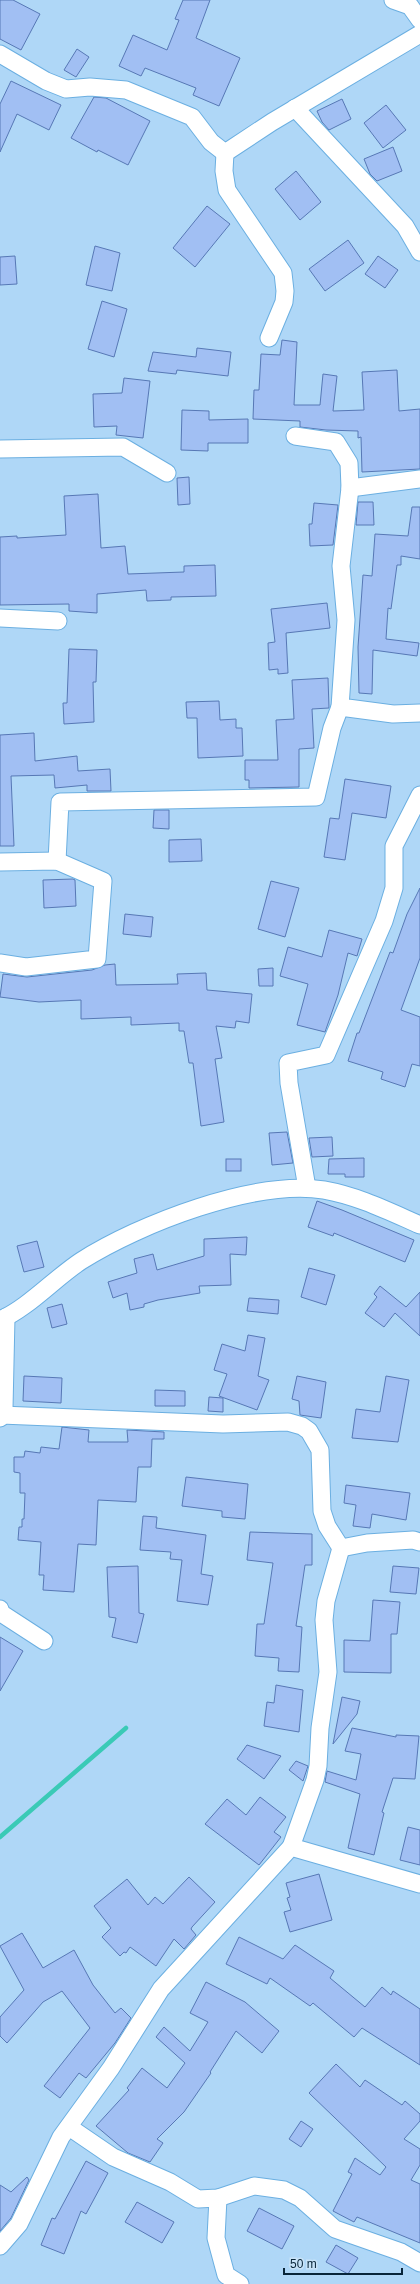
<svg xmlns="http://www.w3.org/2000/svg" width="420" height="2284" viewBox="0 0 420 2284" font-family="Helvetica,sans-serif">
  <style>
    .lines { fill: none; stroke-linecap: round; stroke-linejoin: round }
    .stream { stroke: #3acab6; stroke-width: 4.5 }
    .building { fill: #a1bff3; stroke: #5778b5 }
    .minor-casing { stroke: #6bafe1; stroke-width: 19 }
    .minor { stroke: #fff; stroke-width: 17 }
  </style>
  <rect width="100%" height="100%" fill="#afd7f7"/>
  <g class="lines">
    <!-- stream -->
    <path class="stream" d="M0 1837 126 1728"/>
  </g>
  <!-- building -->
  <g class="building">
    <path d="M0 0H13L40 14 21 50 0 39Z"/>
    <path d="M183 0H210L196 38 240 58 219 106 193 95 196 88 145 68 141 76 119 66 133 35 167 50 179 20 175 19Z"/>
    <path d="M77 49 89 57 76 77 64 70Z"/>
    <path d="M11 81 61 105 49 130 17 114 0 152V104Z"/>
    <path d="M94 97 106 98 150 121 128 165 98 150 97 152 71 138Z"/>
    <path d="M342 99 351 119 329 130 322 122 317 111Z"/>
    <path d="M386 105 406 130 383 148 364 123Z"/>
    <path d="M393 147 402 171 377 181 370 174 364 159Z"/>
    <path d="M296 171 321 202 300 220 275 189Z"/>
    <path d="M207 206 230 224 195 267 173 248Z"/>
    <path d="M348 240 364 263 325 291 309 269Z"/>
    <path d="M95 246 120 253 112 291 86 285Z"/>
    <path d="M15 256 17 284 0 285V257Z"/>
    <path d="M378 256 398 270 385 288 365 274Z"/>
    <path d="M102 301 127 309 114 357 88 349Z"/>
    <path d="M282 340 297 342 294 405H320L323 374 337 376 333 411 364 410 362 372 397 370 399 411 420 409V469L362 472 361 437 358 438V431L326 430 300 427V421L253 419 254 390H259L261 354 280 355Z"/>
    <path d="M197 348 231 352 228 376 177 370 176 374 148 371 153 352 196 357Z"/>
    <path d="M124 378 150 381 143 438 116 435 117 426 94 427 93 394 122 393Z"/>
    <path d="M182 410 209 411V420L248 419V443H208V451L181 450Z"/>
    <path d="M189 477 190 504 178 505 177 478Z"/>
    <path d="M98 494 101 548 125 546 128 574 184 572V566L215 565 216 596 171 597V600L147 601 146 590 97 594V613L69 611V604L0 605V537L17 536V538L66 535 64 496Z"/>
    <path d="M358 502H373L374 525H356Z"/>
    <path d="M314 503 338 505 333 545 310 546 309 524H312Z"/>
    <path d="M412 507H420V559L401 556V565H397L391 609 388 608 386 639 419 643 417 656 373 650 372 694 359 693 358 647 363 575 372 576 375 534 408 536Z"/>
    <path d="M327 603 330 628 286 633 288 673 278 674V669L269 670 268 643 275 642 271 609Z"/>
    <path d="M69 649 97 650 96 682H93L94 722 64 724 63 703H67Z"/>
    <path d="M328 678 329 708 312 709 314 748 299 749V787L249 788V780H245V760H278L276 720 294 719 292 680Z"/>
    <path d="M219 701 220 720 236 719V728H242L243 756 198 758 197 718H187L186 702Z"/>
    <path d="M34 733 35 761 77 756 78 771 110 769 111 791H87V785L55 788 54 775 11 776 14 846H0V735Z"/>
    <path d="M345 779 391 786 386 818 352 813 345 860 324 857 330 818 339 819Z"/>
    <path d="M154 810H169V829L153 828Z"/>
    <path d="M201 839 202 861 169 862V840Z"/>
    <path d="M73 879 75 880 76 906 44 908 43 880Z"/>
    <path d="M271 881 299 888 285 937 258 929Z"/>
    <path d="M420 888V958L401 1010 420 1017V1066L412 1064 405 1087 381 1079 383 1072 348 1061 357 1033H359L390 952 393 953 407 914Z"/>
    <path d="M125 914 153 917 151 937 123 934Z"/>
    <path d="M329 930 362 939 357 956 348 953 338 995 325 1032 297 1025 308 984 280 976 288 947 322 957Z"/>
    <path d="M115 964 116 985 178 984 177 974 206 973 207 990 252 994 249 1023 236 1021 235 1028 216 1026 222 1058 215 1059 224 1122 201 1126 193 1063H189L184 1031H179V1023L131 1025V1017L81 1019V1000L39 1002 0 997 3 974 27 977 92 970 105 965Z"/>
    <path d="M273 968V986H259L258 969Z"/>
    <path d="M287 1132 293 1163 272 1165 269 1133Z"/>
    <path d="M332 1137 333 1156 312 1157 309 1138Z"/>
    <path d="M364 1158V1177H345V1174H328L329 1159Z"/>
    <rect x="226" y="1159" width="15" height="12"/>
    <path d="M317 1201 342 1210 414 1240 405 1262 334 1233 333 1236 308 1227Z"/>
    <path d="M247 1237 246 1255 230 1254 231 1285 199 1286 200 1293 158 1300 144 1304V1307L130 1310 127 1293 113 1298 108 1282 137 1273 134 1259 153 1254 157 1270 204 1256V1239Z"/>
    <path d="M37 1241 44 1267 24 1272 17 1246Z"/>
    <path d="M309 1268 335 1275 326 1305 301 1297Z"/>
    <path d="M380 1286 406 1307 420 1292V1336L395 1313 384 1327 365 1313 377 1297 374 1294Z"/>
    <path d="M249 1298 279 1300 278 1314 247 1311Z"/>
    <path d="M62 1304 67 1324 52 1328 47 1308Z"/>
    <path d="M248 1335 265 1338 258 1376 269 1380 257 1410 219 1396 227 1374 214 1370 222 1344 245 1351Z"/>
    <path d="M24 1376 62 1378 61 1403 23 1401Z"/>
    <path d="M297 1376 326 1382 321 1418 300 1415 299 1401 292 1399Z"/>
    <path d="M386 1376 409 1380 398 1442 352 1438 356 1409 380 1412Z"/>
    <path d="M155 1390 185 1391V1406H155Z"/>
    <path d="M209 1397 223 1398V1412L208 1411Z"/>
    <path d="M62 1427 89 1430 88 1442H128L127 1430 164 1432V1439H152L151 1467H138L136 1502 98 1500 96 1545 78 1544 74 1592 43 1590 44 1575H39L41 1542 18 1540 19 1527H22V1519H24L25 1493H20V1473L14 1472V1457H24L25 1451 40 1453 41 1447 59 1449Z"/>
    <path d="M186 1477 248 1484 245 1519 222 1517V1511L182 1506Z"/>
    <path d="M346 1485 410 1493 406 1520 372 1514 370 1528 353 1526 356 1505 344 1503Z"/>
    <path d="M143 1516 157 1517 156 1528 206 1535 201 1574 213 1576 208 1605 177 1601 182 1560 170 1559 171 1552 140 1550Z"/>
    <path d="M250 1532 312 1534V1565H305L296 1626 302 1627 299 1672 278 1671 279 1658 255 1656 257 1624H264L273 1563 247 1560Z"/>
    <path d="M138 1566 139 1613 144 1614 137 1643 112 1637 116 1618 109 1617 107 1567Z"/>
    <path d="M393 1566 419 1568 416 1594 390 1592Z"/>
    <path d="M373 1600 400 1602 397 1634H391V1673L344 1672V1640L370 1641Z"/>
    <path d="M0 1637 23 1651 0 1691Z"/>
    <path d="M276 1685 303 1690 299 1732 264 1726 267 1702 274 1703Z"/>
    <path d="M342 1697 360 1701 357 1714 333 1744Z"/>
    <path d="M352 1728 396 1737V1735L419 1736 415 1779 393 1778 382 1812 384 1813 374 1855 348 1848 360 1794 325 1782 327 1771 356 1780 361 1754 345 1751Z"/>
    <path d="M247 1745 281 1756 264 1779 237 1759Z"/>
    <path d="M296 1761 308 1766 303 1781 289 1770Z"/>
    <path d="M260 1797 286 1817 274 1832 281 1837 259 1865 205 1824 227 1799 246 1815Z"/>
    <path d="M408 1827 420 1830V1865L400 1860Z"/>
    <path d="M319 1874 332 1920 290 1932 284 1912 291 1910 287 1898 290 1897 286 1883Z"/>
    <path d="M189 1877 215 1902 192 1927 191 1929 196 1935 184 1949 174 1939 156 1966 130 1947 126 1953 124 1952 120 1956 102 1937 111 1928 94 1906 127 1879 148 1905 155 1897 163 1904Z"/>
    <path d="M22 1933 43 1968 74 1950 93 1985 115 2013 121 2008 131 2018 115 2043 86 2078 79 2073 60 2098 44 2086 90 2028 62 1991 43 2002 7 2043 0 2036V2017L24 1990 0 1946Z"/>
    <path d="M239 1937 283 1959 295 1945 334 1971 330 1978 365 2007 382 1987 391 1995 393 1991 420 2009V2065L362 2028 354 2037 313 2003 310 2006 270 1978 267 1984 226 1964Z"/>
    <path d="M206 1982 245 2002 279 2031 262 2053 236 2031 210 2072 211 2073 184 2112 157 2139 163 2143 150 2162 128 2153 96 2126 129 2090 127 2088 142 2068 167 2088 185 2063 156 2037 164 2027 190 2051 208 2022 190 2013Z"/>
    <path d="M336 2064 360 2087 365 2080 402 2105 405 2101 420 2114V2121L404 2139 420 2149V2165L411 2180 420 2184V2243L357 2217 354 2222 333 2211 352 2174 348 2172 355 2158 380 2175 386 2167 309 2093Z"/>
    <path d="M301 2121 313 2129 301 2147 289 2139Z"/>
    <path d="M86 2161 108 2173 86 2214 81 2211 64 2254 41 2245 52 2218 55 2219Z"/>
    <path d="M27 2177 29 2180 11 2218 0 2231V2185L11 2192Z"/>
    <path d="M137 2202 174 2222 162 2243 125 2222Z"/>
    <path d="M259 2208 294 2226 282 2249 247 2231Z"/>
    <path d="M336 2245 358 2258 348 2274 326 2262Z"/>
  </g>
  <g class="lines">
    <defs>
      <g id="minor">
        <path d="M393 0 410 6 420 20"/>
        <path d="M0 54 46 81 66 89 90 87 126 90 192 117 211 142 225 153 272 122 420 34"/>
        <path d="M295 108 405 226 420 252"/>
        <path d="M225 153 224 171 227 190 283 273 285 291 284 302 269 338"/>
        <path d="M295 436 336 442 349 463 350 488 341 566 346 620 340 707 393 714 420 713"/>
        <path d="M0 449 123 447 167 473"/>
        <path d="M350 488 420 479"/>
        <path d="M0 618 58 621"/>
        <path d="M57 861 60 802 316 797 332 728 340 707"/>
        <path d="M0 862 57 861 103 881 97 959 26 967 0 963"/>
        <path d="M307 1188 289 1083 288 1063 326 1055 384 921 394 888V846L420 795"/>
        <path d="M0 1320C28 1308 55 1278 81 1261 139 1224 255 1179 324 1190 358 1196 388 1211 420 1225"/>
        <path d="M1 1415 223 1424 288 1422 302 1426 309 1431 320 1450 322 1511 327 1526 341 1548"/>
        <path d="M0 1418 4 1408 6 1317"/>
        <path d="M341 1548 367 1543 413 1540 420 1542"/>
        <path d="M0 1609 1 1613 44 1641"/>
        <path d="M291 1847 315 1780 318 1766 320 1728 328 1672 324 1620 326 1601 341 1548"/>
        <path d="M69 2127 113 2157 170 2182 198 2199 218 2198 254 2186 284 2190 300 2198 335 2229 401 2252 420 2263"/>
        <path d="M218 2198 216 2238 226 2275 240 2284"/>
        <path d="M0 2246 19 2224 61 2137 111 2068 161 1989 291 1847 420 1884"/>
      </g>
    </defs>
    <!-- minor casing -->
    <use href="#minor" class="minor-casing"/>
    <!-- minor -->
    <use href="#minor" class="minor"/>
  </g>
  <!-- scale -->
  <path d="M284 2268v6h118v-6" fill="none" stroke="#082539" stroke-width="2"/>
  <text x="290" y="2268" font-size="12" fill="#082539" stroke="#c8e3f8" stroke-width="3" paint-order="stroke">50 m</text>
</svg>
